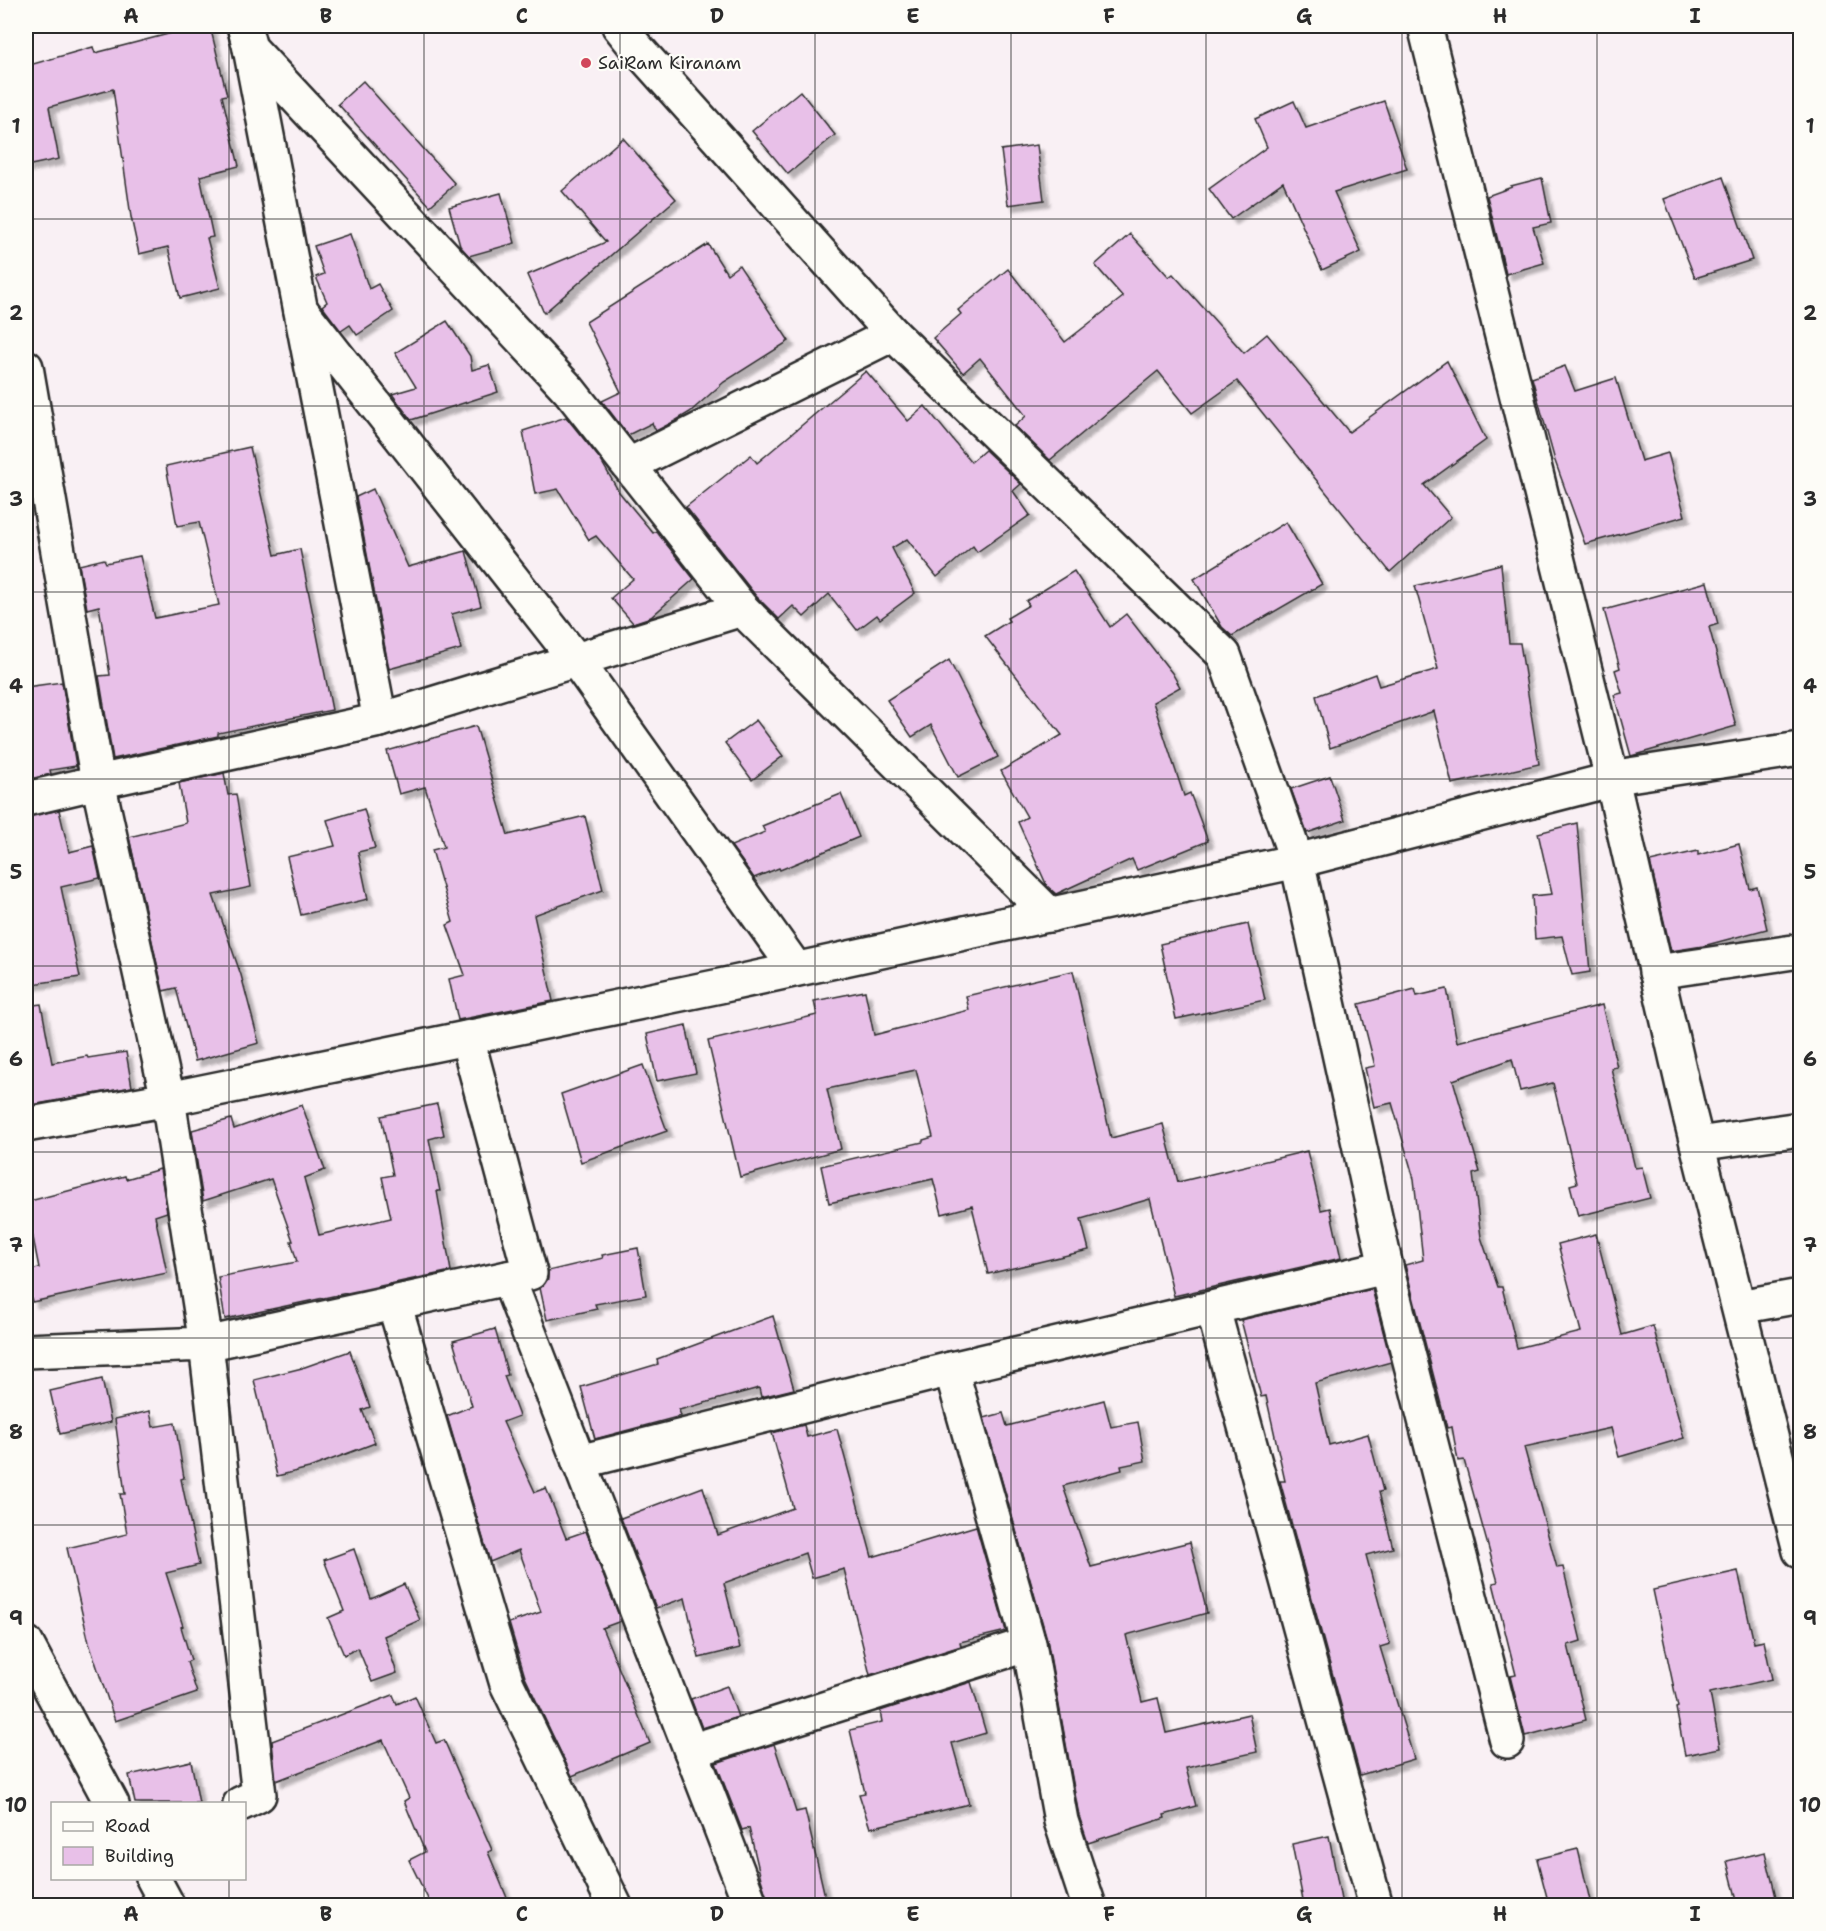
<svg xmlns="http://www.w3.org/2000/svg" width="1826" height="1931" viewBox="0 0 1826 1931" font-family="'Shantell Sans',sans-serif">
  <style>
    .building { fill: #e8c0e8; stroke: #2b2b2b; stroke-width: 1.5; filter: url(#shadow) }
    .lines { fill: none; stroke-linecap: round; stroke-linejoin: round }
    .minor-casing { stroke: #2b2b2b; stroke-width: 38 }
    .minor { stroke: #fdfcf7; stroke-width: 33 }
    .grid { fill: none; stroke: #2b2b2b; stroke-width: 1.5; stroke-opacity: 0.55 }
    .poi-dot { fill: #d1495b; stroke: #fdfcf7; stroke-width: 2 }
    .labels { text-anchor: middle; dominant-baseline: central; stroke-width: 4.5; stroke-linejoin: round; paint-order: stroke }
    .poi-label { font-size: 18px; fill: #2b2b2b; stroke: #fdfcf7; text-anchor: start }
    .neatline { fill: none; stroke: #2b2b2b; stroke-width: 2 }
    .grid-label { font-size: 20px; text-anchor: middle; font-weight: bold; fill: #2b2b2b }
  </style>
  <defs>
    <filter id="shadow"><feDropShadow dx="5.5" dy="5.5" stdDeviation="1.5" flood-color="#0004"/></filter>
  </defs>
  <rect width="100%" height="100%" fill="#f9f0f4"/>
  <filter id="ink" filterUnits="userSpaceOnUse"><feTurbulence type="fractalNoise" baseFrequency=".0167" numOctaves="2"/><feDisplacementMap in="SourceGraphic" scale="12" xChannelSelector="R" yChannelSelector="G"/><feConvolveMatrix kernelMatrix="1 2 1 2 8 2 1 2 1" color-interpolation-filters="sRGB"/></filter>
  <g filter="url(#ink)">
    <!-- building -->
    <g class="building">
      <path d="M199 26H210L227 95 222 96 239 166 200 176 213 237 207 238 220 288 180 298 168 247 139 254 131 217 113 89 49 107 59 159 26 166V66L93 47 95 53Z"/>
      <path d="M363 81 455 184 430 206 338 104Z"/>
      <path d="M800 91 835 135 788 174 752 131Z"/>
      <path d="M1294 101 1306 128 1384 101 1407 169 1334 192 1361 252 1322 270 1283 182 1231 219 1209 189 1267 147 1255 119Z"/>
      <path d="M623 138 676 199 544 313 527 275 606 242 562 191Z"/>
      <path d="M1037 145 1044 200 1008 205 1001 150Z"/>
      <path d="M1723 177 1752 260 1695 278 1664 199Z"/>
      <path d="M1542 178 1551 223 1533 227 1544 263 1506 274 1487 196 1512 187 1511 186Z"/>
      <path d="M501 193 515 243 469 256 460 246 449 207Z"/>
      <path d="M350 234 369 289 378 284 393 311 357 335 350 325 341 331 322 306 327 302 316 277 324 274 314 246Z"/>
      <path d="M1130 234 1169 277 1173 274 1244 353 1267 334 1349 432 1447 361 1486 440 1424 485 1451 517 1390 572 1237 381 1192 413 1158 371 1050 460 1015 426 1026 416 980 358 963 373 933 338 961 314 958 310 1008 269 1065 342 1123 297 1095 265Z"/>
      <path d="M708 244 727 274 739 265 789 341 724 382 690 412 675 421 656 431 652 423 628 435 602 401 621 392 586 322Z"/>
      <path d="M447 321 470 356 472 370 489 365 498 392 411 420 392 394 416 387 395 353Z"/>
      <path d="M1565 366 1575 391 1616 378 1641 461 1668 453 1685 516 1585 544 1555 461 1532 378Z"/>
      <path d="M866 371 908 421 925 406 971 462 985 450 1021 484 1013 491 1030 515 977 552 973 546 937 577 907 539 892 548 915 593 880 619 877 615 857 630 829 594 804 617 793 606 779 619 756 596 686 507 751 455 757 463Z"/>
      <path d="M566 417 600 459 619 492 653 533 656 531 694 579 651 617 633 623 611 598 633 579 596 536 589 540 558 489 535 494 523 431Z"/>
      <path d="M250 447 275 555 300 549 332 710 218 733V736L113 759 99 676 110 675 99 606 87 609 79 565 104 559 106 563 140 556 155 618 219 605 199 522 177 526 166 466Z"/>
      <path d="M373 489 408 567 466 551 481 606 452 614 461 649 389 669 356 497Z"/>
      <path d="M1286 522 1322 584 1232 636 1222 627 1194 579Z"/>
      <path d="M1501 564 1509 643H1520L1539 764 1452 784 1434 711 1330 748 1316 696 1375 674 1379 686 1438 669 1415 586Z"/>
      <path d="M1074 571 1110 627 1126 614 1172 673 1180 687 1153 702 1184 796 1190 793 1208 841 1137 870 1132 859 1056 894 1047 886 1018 822 1027 817 1001 771 1062 735 985 636 1009 621 1007 618 1029 605 1026 601Z"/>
      <path d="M1707 582 1718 624 1709 627 1736 726 1631 756 1614 695 1622 693 1615 670 1620 668 1604 610Z"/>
      <path d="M949 660 998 757 958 777 931 725 912 737 887 700Z"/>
      <path d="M62 682 76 766 50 770 51 774 26 780V687Z"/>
      <path d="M756 720 783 756 752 780 725 743Z"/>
      <path d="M476 726 508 835 585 816 603 890 534 915 553 1001 458 1020 449 979 465 975 447 925 453 922 432 850 444 847 425 787 399 794 387 751Z"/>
      <path d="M224 773 228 795 236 794 251 887 213 895 241 975 259 1043 195 1061 176 988 163 991 129 837 186 823 179 783Z"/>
      <path d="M1330 776 1345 820 1307 833 1291 789Z"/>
      <path d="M841 794 859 837 780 870 779 868 754 878 731 846 765 832 762 826Z"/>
      <path d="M364 809 375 848 358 852 368 899 301 915 287 857 335 846 327 820Z"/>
      <path d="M59 810 69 852 93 846 100 878 61 887 80 977 26 985V817Z"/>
      <path d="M1577 823 1590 972 1572 975 1562 936 1535 939 1532 896 1552 894 1538 833Z"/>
      <path d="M1739 844 1750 889 1757 887 1767 929 1703 946 1671 951 1650 862 1698 851V855Z"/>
      <path d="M1248 924 1265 1000 1176 1019 1160 944Z"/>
      <path d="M1073 971 1111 1138 1163 1124 1178 1182 1307 1151 1321 1210 1330 1208 1341 1258 1174 1296 1150 1199 1081 1219 1089 1250 988 1274 972 1206 942 1214 933 1179 829 1203 821 1166 923 1142V1140L933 1137 916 1070 827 1089 841 1149 740 1177 708 1041 817 1015 814 1001 865 991 874 1035 969 1010 966 996Z"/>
      <path d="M1415 989 1417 996 1447 989 1457 1042 1602 1005 1617 1067 1611 1068 1635 1168 1642 1167 1650 1198 1578 1216 1570 1185 1577 1183 1553 1083 1520 1091 1512 1059 1453 1080 1480 1172 1473 1174 1481 1237 1498 1287H1502L1517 1348 1581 1332 1558 1244 1596 1234 1622 1335 1653 1326 1684 1438 1619 1457 1611 1428 1524 1447 1557 1568 1563 1567 1581 1641 1568 1645 1586 1720 1525 1736 1510 1676 1516 1675 1493 1583 1498 1582 1464 1460 1458 1461 1452 1427 1447 1428 1405 1265 1423 1260 1414 1179 1392 1103 1374 1107 1365 1068 1375 1066 1359 1004Z"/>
      <path d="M41 1004 52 1063 87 1056 88 1058 126 1052 132 1087 26 1106V1006Z"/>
      <path d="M686 1025 696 1073 657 1081 647 1034Z"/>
      <path d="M643 1065 667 1131 581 1162 561 1094Z"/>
      <path d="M437 1104 444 1135 429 1139 440 1191H437L451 1271 225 1319 218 1277 297 1262 291 1241H293L271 1179 203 1201 192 1130 231 1119 234 1129 302 1105 325 1170 304 1178 319 1235 391 1218 382 1177 393 1175 381 1116Z"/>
      <path d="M160 1169 167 1212 155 1216 167 1273 32 1302 26 1271 39 1268 26 1202 125 1176 126 1179Z"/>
      <path d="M638 1248 646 1295 595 1304 597 1309 547 1320 540 1288 548 1279V1271L603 1258 602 1255Z"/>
      <path d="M1372 1289 1391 1362 1315 1383 1329 1445 1368 1434 1383 1491 1379 1492 1393 1548 1366 1555 1390 1644 1380 1647 1414 1759 1360 1775 1280 1481H1285L1266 1396 1261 1397 1241 1320Z"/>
      <path d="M773 1316 794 1389 761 1397 759 1388 679 1410 681 1416 595 1439 581 1387 658 1364 657 1359Z"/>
      <path d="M495 1329 508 1375 504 1376 519 1416 503 1422 535 1492 546 1488 566 1538 586 1531 621 1621 602 1628 650 1743 572 1776 525 1677 509 1623 541 1612 519 1550 490 1562 447 1416 472 1406 453 1341Z"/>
      <path d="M350 1351 370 1407 362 1410 375 1443 309 1468 277 1476 254 1380 302 1368Z"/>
      <path d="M102 1379 111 1422 60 1434 50 1391Z"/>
      <path d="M1104 1400 1111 1427 1138 1422 1145 1461 1121 1466 1122 1470 1063 1486 1091 1567 1190 1542 1207 1613 1126 1635 1142 1702 1158 1698 1166 1733 1249 1714 1257 1752 1186 1768 1196 1806 1164 1815 1165 1818 1088 1843 1079 1816 1047 1639 984 1418 1003 1413 1007 1426Z"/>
      <path d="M150 1411 153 1427 175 1423 184 1478 181 1479 199 1565 166 1573 183 1626 181 1627 191 1660 187 1662 197 1693 115 1721 89 1643 67 1548 127 1534 120 1494H125L115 1419Z"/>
      <path d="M804 1425 807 1437 837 1429 872 1557 976 1526 1006 1631 960 1642 961 1646 870 1675 844 1569 812 1578 805 1553 724 1583 740 1648 699 1658 685 1598 656 1608 621 1518 703 1487 718 1535 793 1508 772 1433Z"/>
      <path d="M354 1549 371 1599 404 1584 420 1620 384 1636 397 1673 372 1682 358 1648 344 1655 328 1618 344 1611 324 1560Z"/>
      <path d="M1738 1571 1754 1643 1764 1641 1772 1679 1710 1693 1720 1748 1685 1755 1676 1708 1678 1707 1653 1590Z"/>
      <path d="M971 1682 986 1733 952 1743 969 1804 870 1828 859 1794 865 1793 850 1730 882 1722 880 1711Z"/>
      <path d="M727 1686 738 1717 702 1728 691 1699Z"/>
      <path d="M393 1695 397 1704 415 1696 436 1743 444 1740 492 1850 488 1852 510 1905H431L409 1860 425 1852 404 1801 409 1798 383 1740 276 1781 272 1741Z"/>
      <path d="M774 1744 796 1812 805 1810 827 1905H769L761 1879 749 1828 742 1830 716 1763Z"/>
      <path d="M191 1761 199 1803H135L129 1775Z"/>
      <path d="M1329 1836 1342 1905H1304L1292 1844Z"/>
      <path d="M1578 1849 1591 1905H1549L1537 1859Z"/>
      <path d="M1765 1852 1778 1905H1738L1727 1861Z"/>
    </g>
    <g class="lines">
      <defs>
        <g id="minor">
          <path d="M619 26 635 46 893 334 629 465"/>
          <path d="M1425 26 1612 779 1688 1108 1800 1551"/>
          <path d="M250 48 380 720"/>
          <path d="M301 310 576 660 796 969"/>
          <path d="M893 334 1224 655 1297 861 1386 1267 951 1369"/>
          <path d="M26 367 98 782 380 720 742 609 569 390 250 48 244 26"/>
          <path d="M742 609 1050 915"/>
          <path d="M26 799 98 782 168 1099 720 986 1297 861 1629 775 1800 749"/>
          <path d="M1656 972 1800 951"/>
          <path d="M26 1125 168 1099 206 1344 530 1273 467 1038"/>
          <path d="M1698 1144 1800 1129"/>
          <path d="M1386 1267 1507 1741"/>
          <path d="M508 1278 751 1906"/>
          <path d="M394 1303 507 1684 615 1906"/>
          <path d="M1739 1307 1800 1296"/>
          <path d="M1213 1309 1376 1906"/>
          <path d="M26 1351 206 1344 259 1795 240 1804"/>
          <path d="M579 1462 951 1369 1029 1644"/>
          <path d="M26 1643 112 1804"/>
          <path d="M691 1751 1029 1644 1061 1821 1089 1906"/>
          <path d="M153 1878 168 1906"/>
        </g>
      </defs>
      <!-- minor casing -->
      <use href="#minor" class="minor-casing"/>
      <!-- minor -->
      <use href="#minor" class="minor"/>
    </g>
  </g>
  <!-- grid -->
  <path class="grid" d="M229 26V1804M424 26V1906M620 26V1906M815 26V1906M1011 26V1906M1206 26V1906M1402 26V1906M1597 26V1906M26 219H1800M26 406H1800M26 592H1800M26 779H1800M26 966H1800M26 1152H1800M26 1338H1800M26 1525H1800M26 1712H1800M229 1878V1906"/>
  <!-- markers -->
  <circle class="poi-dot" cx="586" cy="63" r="6"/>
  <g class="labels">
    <!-- poi labels -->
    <g class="poi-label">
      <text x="598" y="63">SaiRam Kiranam</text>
    </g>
  </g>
  <!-- margin -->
  <rect width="1826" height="1931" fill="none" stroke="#fdfcf7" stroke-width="66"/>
  <!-- legend -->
  <rect x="51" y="1802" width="195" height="78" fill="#fdfcf7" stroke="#a9a8a5" stroke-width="1.5"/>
  <rect x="63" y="1822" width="30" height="9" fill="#fdfcf7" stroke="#a9a8a5" stroke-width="1.5"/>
  <text x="105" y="1832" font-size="18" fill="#2b2b2b">Road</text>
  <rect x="63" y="1847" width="30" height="18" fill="#e8c0e8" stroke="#a9a8a5" stroke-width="1.5"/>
  <text x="105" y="1862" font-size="18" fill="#2b2b2b">Building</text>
  <rect x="33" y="33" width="1760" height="1865" class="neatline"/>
  <g class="grid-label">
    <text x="131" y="23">A</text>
    <text x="326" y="23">B</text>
    <text x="522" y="23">C</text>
    <text x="717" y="23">D</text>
    <text x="913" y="23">E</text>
    <text x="1109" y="23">F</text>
    <text x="1304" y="23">G</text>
    <text x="1500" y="23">H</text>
    <text x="1695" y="23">I</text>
    <text x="16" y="133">1</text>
    <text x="1810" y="133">1</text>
    <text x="16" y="320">2</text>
    <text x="1810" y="320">2</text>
    <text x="16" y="506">3</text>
    <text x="1810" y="506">3</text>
    <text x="16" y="693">4</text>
    <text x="1810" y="693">4</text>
    <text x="16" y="879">5</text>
    <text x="1810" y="879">5</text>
    <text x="16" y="1066">6</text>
    <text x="1810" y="1066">6</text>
    <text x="16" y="1252">7</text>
    <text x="1810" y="1252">7</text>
    <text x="16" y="1439">8</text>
    <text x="1810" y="1439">8</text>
    <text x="16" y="1625">9</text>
    <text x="1810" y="1625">9</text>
    <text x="16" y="1812">10</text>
    <text x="1810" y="1812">10</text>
    <text x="131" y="1921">A</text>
    <text x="326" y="1921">B</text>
    <text x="522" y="1921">C</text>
    <text x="717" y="1921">D</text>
    <text x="913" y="1921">E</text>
    <text x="1109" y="1921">F</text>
    <text x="1304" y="1921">G</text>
    <text x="1500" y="1921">H</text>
    <text x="1695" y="1921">I</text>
  </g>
</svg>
